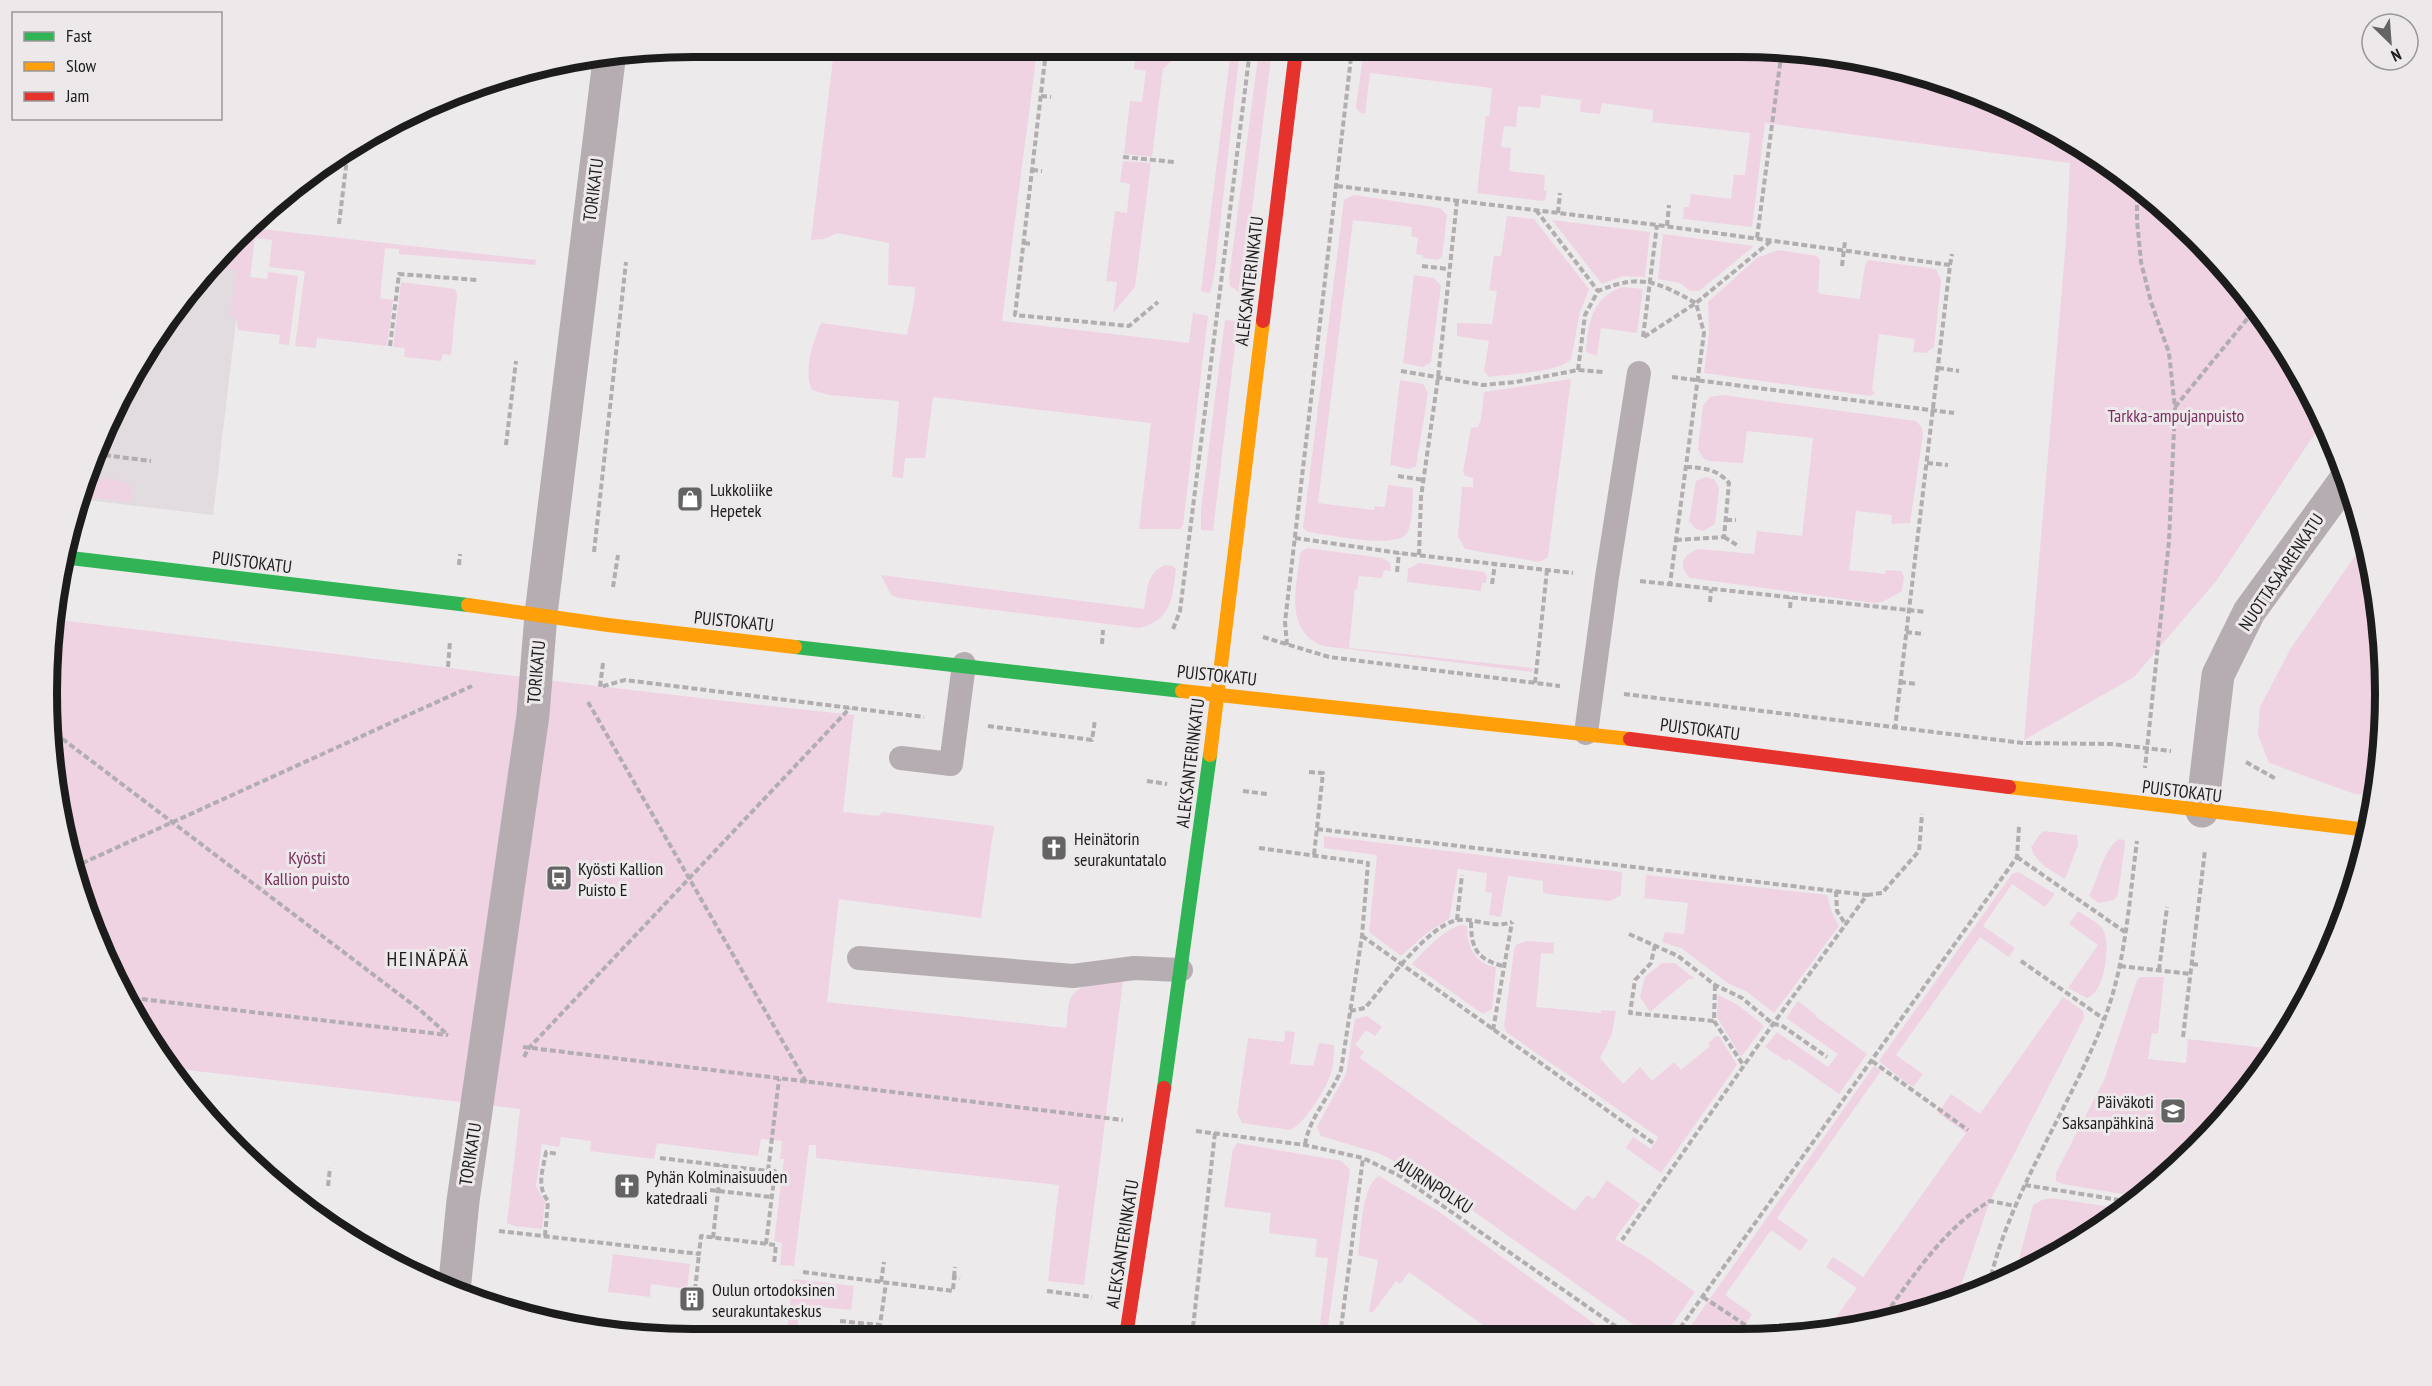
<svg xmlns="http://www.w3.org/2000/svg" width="2432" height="1386" viewBox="0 0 2432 1386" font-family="'PT Sans Narrow',sans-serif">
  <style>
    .built { fill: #e2dbdf }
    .green { fill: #f0d3e3 }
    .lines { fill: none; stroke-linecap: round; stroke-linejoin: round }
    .path { stroke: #b2adb0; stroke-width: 4; stroke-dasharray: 6 3; stroke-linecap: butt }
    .lane { stroke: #b6adb2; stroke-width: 24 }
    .street { stroke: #b6adb2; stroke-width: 33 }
    .fast { stroke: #30b455; stroke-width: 14 }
    .slow { stroke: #ff9f0a; stroke-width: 14 }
    .jam { stroke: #e5322d; stroke-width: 14 }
    .labels { text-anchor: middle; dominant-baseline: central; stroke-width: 6; stroke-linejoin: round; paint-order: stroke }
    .street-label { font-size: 18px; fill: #1d1c1d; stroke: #ede9eb }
    .park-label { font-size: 18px; fill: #7a2e5d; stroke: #ede9eb }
    .poi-label { font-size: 18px; fill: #1d1c1d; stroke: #ede9eb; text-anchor: start }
    .neighbourhood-label { font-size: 20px; letter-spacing: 1.5px; fill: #1d1c1d; stroke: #ede9eb }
    .rim { fill: none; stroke: #1d1c1d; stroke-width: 8 }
  </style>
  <rect width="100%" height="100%" fill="#eceaeb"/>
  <!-- built -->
  <path class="built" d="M245 228H247L213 515 78 499 113 407 156 334 236 236Z"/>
  <!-- green -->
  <g class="green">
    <path d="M1781 48 1946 81 2063 133 2166 207 2252 300 2319 407 2324 420 2217 580 2134 677 2024 740 2066 241 2070 163 1765 123 1752 227 1683 219 1684 207H1689L1691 194 1731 199 1734 175H1745L1750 133 1652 122 1653 110 1602 103 1600 114 1580 112 1581 100 1541 95 1540 108 1518 106 1516 127 1504 126 1501 147 1511 148 1509 171 1545 175 1544 190 1547 191 1546 199 1543 201 1477 193 1486 116H1489L1492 88 1370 73 1365 114 1359 112 1356 107 1364 49Z"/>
    <path d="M1136 50H1240L1214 277 1210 293 1201 291 1230 57 1174 51 1173 59 1163 69 1152 157 1124 154 1130 101 1142 102 1146 71 1134 69Z"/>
    <path d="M1259 50H1272L1242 290 1239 292 1230 286 1229 278Z"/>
    <path d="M834 51H1037L1002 321 1189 343 1193 313 1208 316 1183 525 1180 529H1139L1151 423 933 397 925 458H905L903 478 892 477 899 401 829 395 812 390C803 372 813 341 821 323L907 335C910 319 915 303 915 287L888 285 889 243 837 233 824 239 811 240Z"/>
    <path d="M1123 161 1151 163 1135 287 1113 313 1117 282 1106 281 1115 211 1127 213 1130 184 1120 182Z"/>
    <path d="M1354 195 1440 208 1447 215 1442 257 1437 260 1423 258V255L1416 254 1418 238 1411 236 1412 227 1353 220 1318 503 1374 510 1375 506 1385 507 1388 485 1412 488 1413 492C1412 503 1413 524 1407 533 1397 550 1326 534 1308 532L1303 528 1344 200Z"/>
    <path d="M1507 216 1534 219 1589 289 1580 312 1571 359C1558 373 1509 374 1489 377L1484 371 1489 341 1457 336V323L1492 324 1497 291 1489 290 1494 256H1501Z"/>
    <path d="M1552 220 1650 232 1645 277 1623 276 1602 284Z"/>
    <path d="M252 222V228L536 260 535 265 399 254V249L385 248 380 298 393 300 387 346 317 338 316 348 295 346 305 271 269 267 272 240 255 238 250 277 267 279 268 272 298 276 289 345 279 344 280 335 238 330 236 318 230 316 237 270 214 267V263L236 236Z"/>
    <path d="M1663 234 1754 246 1699 291H1690L1680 283 1658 279Z"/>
    <path d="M1778 250 1817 256 1820 260 1818 292 1821 294 1860 299 1865 266 1868 260 1936 269 1941 280 1934 347 1926 353 1913 352 1915 339 1879 334 1872 391 1875 392 1871 396 1704 373 1709 333 1708 302 1757 258Z"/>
    <path d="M1414 275 1434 278 1441 286 1431 362 1423 367 1403 363Z"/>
    <path d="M401 282 455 289 457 295 451 355 443 354 441 361 404 357 405 348 393 347Z"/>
    <path d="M1622 287 1643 289 1637 333 1601 328 1597 356 1586 352C1588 323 1592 298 1622 287Z"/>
    <path d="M1225 320 1238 321 1213 531 1201 530V510Z"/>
    <path d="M1571 379 1548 557 1539 562 1465 549 1458 537 1462 487H1473V478L1465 476 1463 472 1471 428 1478 427 1481 419 1484 392Z"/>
    <path d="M1400 380 1423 384 1428 393 1416 466 1409 469 1390 465Z"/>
    <path d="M1723 395 1916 421 1922 428 1923 434 1910 523 1891 524 1892 515 1856 511 1849 570 1885 574 1886 570 1901 571 1904 577 1902 591 1882 602 1873 603 1690 578C1677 565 1683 554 1699 549L1754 554 1757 531 1802 536 1813 438 1747 431 1743 463 1709 461 1703 458 1698 449 1703 406 1710 397Z"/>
    <path d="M93 460 101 461 99 478C117 481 136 477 131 502L80 496Z"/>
    <path d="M1706 477 1714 479 1719 488 1715 524 1703 531 1696 529 1689 521 1696 481Z"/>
    <path d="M2366 540 2384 651 2380 778 2376 796 2355 794 2269 763 2258 735 2260 707 2291 648Z"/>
    <path d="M1307 548 1383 558 1390 563 1391 571 1384 570 1382 578 1359 576 1357 589H1355L1349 648 1533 668 1532 672 1323 646C1283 631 1297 585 1300 553Z"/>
    <path d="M1419 563 1484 572 1487 576 1486 583H1482L1481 591 1407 582 1408 569Z"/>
    <path d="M1165 565 1173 566 1176 569C1172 598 1173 618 1140 628L898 598 891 595 881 575 1144 609C1148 591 1145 574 1165 565Z"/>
    <path d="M52 619C319 651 586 687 854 715L843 812 879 816 882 812 994 826 981 918 839 899 827 1002 1066 1028C1068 1019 1067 1008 1070 1000 1077 981 1107 982 1123 982L1084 1285 1048 1281 1059 1185 816 1158V1145H809L794 1266 780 1265 782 1243 774 1241 784 1159H780L782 1141 761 1139 758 1156 657 1143 654 1159 590 1151 591 1141 561 1137 559 1147 542 1144 536 1186 545 1202 542 1229 514 1226 507 1223 520 1109 170 1068 133 1017 96 940 59 819 48 735Z"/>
    <path d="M2044 831 2077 835 2078 845 2065 879C2051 870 2036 864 2031 847L2040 834Z"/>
    <path d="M1324 836 1622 872 1621 895 1610 901 1546 894 1543 892V881L1508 876 1501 917 1489 915 1492 893 1485 892 1487 873 1458 869 1449 919 1427 933 1401 956 1369 932 1377 855 1324 848Z"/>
    <path d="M2119 839 2124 840 2125 844 2118 894 2114 900 2099 903 2089 896C2100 876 2102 851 2119 839Z"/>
    <path d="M2018 872 2055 894 2045 907 2012 884 1983 926 2015 948 2009 957 1980 937 1896 1055 1923 1074 1914 1086 1909 1085 1879 1061 2012 874Z"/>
    <path d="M1646 875 1827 895 1832 913 1839 926 1774 1013 1746 991 1729 984 1681 948 1662 942 1665 932 1684 934 1688 903 1644 898Z"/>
    <path d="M2078 911C2085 916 2096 921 2102 928 2112 943 2105 993 2087 998L2068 988 2098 945 2069 924Z"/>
    <path d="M1460 925 1467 926C1466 945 1476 965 1496 967L1492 1009 1483 1014 1412 964C1426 949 1440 933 1460 925Z"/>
    <path d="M1526 941 1554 943 1553 954 1541 953 1536 1007 1601 1013V1010L1616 1011 1612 1034 1600 1058 1623 1084 1640 1067 1652 1081 1674 1062 1681 1070 1710 1046 1708 1043 1716 1036H1719L1737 1065 1661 1173 1626 1148 1633 1137 1651 1149 1658 1137 1506 1032 1504 1026 1514 951 1516 945Z"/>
    <path d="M1662 963H1675L1695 979H1689L1650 1012 1640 997 1645 977Z"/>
    <path d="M2140 977H2164L2158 1034 2152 1033 2148 1059 2186 1063 2188 1039 2274 1049 2196 1150 2139 1197 2063 1184 2056 1181V1173L2105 1078 2137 980Z"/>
    <path d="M1718 995 1738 1005 1764 1026 1741 1057 1717 1017Z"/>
    <path d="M2063 997 2083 1011 2084 1018 1990 1201 1956 1300 1947 1305 1824 1334 1857 1288 1826 1267 1833 1257 1863 1277 1966 1133 1938 1113 1951 1094 1980 1114Z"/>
    <path d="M1798 1001 1816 1015 1815 1016 1867 1054 1839 1094 1789 1059 1786 1061 1765 1047 1777 1032 1828 1067 1838 1054 1786 1018Z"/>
    <path d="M1367 1016 1382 1027 1375 1036 1366 1030 1355 1045 1364 1052 1360 1058 1575 1211 1587 1195 1594 1199 1607 1180 1640 1204 1615 1239 1647 1258 1695 1292 1667 1332 1663 1335H1648L1452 1196 1406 1167 1378 1153 1321 1136 1317 1127 1319 1123 1346 1074 1355 1019Z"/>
    <path d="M1285 1031 1295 1032 1290 1064 1313 1066 1319 1043 1334 1045C1334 1053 1334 1061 1332 1069 1329 1085 1305 1124 1290 1130L1242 1123 1237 1113 1248 1038 1284 1042Z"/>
    <path d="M1874 1066 1881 1071 1777 1218 1808 1240 1800 1251 1771 1230 1725 1295 1752 1314 1744 1327 1753 1334H1685Z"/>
    <path d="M1237 1143 1342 1161 1350 1170 1327 1333H1319L1328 1258 1315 1257 1317 1239 1269 1233 1271 1213 1224 1207 1233 1149Z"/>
    <path d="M1379 1176 1438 1211 1610 1335H1497L1409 1272 1400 1284 1396 1281 1373 1312H1369L1378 1260 1358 1255C1361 1236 1361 1185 1379 1176Z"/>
    <path d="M2051 1198 2125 1209 2098 1231 2016 1271 2033 1205 2042 1200Z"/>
    <path d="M613 1254 690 1264 687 1289 651 1284 650 1297 608 1292Z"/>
    <path d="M793 1279 854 1286 851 1310 800 1305 796 1338H786Z"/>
  </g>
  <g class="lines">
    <!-- path -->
    <g class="path">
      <path d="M1750 48 1814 54"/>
      <path d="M1046 51 1015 315 1129 326 1158 302"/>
      <path d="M1041 96 1051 97"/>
      <path d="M1123 157 1174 162"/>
      <path d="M1032 170 1042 171"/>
      <path d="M1337 186 1657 225 1950 265 1895 728"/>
      <path d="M2137 187V220L2141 262 2151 302 2169 353 2175 408 2169 541 2145 768"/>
      <path d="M1536 210 1598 291"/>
      <path d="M1558 213 1560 193"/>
      <path d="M339 224 348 150"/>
      <path d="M1667 226 1669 205"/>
      <path d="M1757 238 1782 49"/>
      <path d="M1024 243 1033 244"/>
      <path d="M1950 265 1952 254"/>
      <path d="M1422 266 1449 269"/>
      <path d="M1842 266 1845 241"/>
      <path d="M1643 337 1657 225"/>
      <path d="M1644 337 1696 303 1771 241"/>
      <path d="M390 346 399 274 477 280"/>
      <path d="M1938 368 1959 371"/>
      <path d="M1578 370 1585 315 1598 291C1642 273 1657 282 1696 303L1704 333 1670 584"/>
      <path d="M1401 371 1483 385 1516 382 1578 370 1604 372"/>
      <path d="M1672 377 1954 413"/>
      <path d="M2175 407 2257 307"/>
      <path d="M506 445 516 361"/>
      <path d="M96 454 151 461"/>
      <path d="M100 454 102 437"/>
      <path d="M1927 463 1948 465"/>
      <path d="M1398 476 1424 480"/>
      <path d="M1726 520H1736"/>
      <path d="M1724 537 1737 545"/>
      <path d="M1295 538 1399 553 1573 573"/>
      <path d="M1676 540 1724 537 1729 483C1717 469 1704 468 1687 467"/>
      <path d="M594 552 626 262"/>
      <path d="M1419 555 1421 497 1438 378 1457 201"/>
      <path d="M459 565 460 554"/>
      <path d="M1397 572 1399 553"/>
      <path d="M1640 581 1926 612"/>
      <path d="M1492 584 1495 564"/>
      <path d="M613 587 618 555"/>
      <path d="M1710 602 1711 589"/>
      <path d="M1790 608 1791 597"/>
      <path d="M1173 629 1180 611 1250 50"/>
      <path d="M1906 632 1924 634"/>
      <path d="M1263 637 1329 657 1560 686"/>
      <path d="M1102 644 1103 630"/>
      <path d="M1287 645 1285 622 1352 49"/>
      <path d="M603 663 600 687 625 680 924 717"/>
      <path d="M448 667 450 641"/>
      <path d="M1900 682 1918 684"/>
      <path d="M1535 683 1547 570"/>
      <path d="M1624 694 2023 743 2111 744 2171 751"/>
      <path d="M588 702 806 1082"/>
      <path d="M988 726 1092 740 1095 720"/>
      <path d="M48 728 420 1010 448 1035"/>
      <path d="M2246 762 2276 779"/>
      <path d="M1309 772 1323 773 1314 855"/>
      <path d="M1147 781 1167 784"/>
      <path d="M1243 791 1267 794"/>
      <path d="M1317 829 1867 895 1773 1024 1622 1240"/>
      <path d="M1259 848 1368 863 1362 936 1341 1070C1331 1096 1309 1117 1305 1145"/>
      <path d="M2017 857 2125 932"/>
      <path d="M74 867 472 686"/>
      <path d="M1836 891 1837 911 1846 925"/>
      <path d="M1867 895 1882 893 1919 851 1922 814"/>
      <path d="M1457 920 1462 875"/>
      <path d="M1471 922C1471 949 1477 959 1503 966"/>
      <path d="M1629 934 1678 956 1715 985 1742 998 1773 1024 1781 1025 1827 1057"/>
      <path d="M1362 936 1653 1143"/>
      <path d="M1655 945 1651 963 1635 980 1630 1013 1714 1021"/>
      <path d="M2021 961 2104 1019"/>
      <path d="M2192 964 2200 965"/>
      <path d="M2120 966 2191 974"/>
      <path d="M2159 970 2167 907"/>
      <path d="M1715 985 1714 1021 1744 1066"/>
      <path d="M124 997 448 1035"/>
      <path d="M1350 1011 1365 1008C1384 986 1429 924 1458 920 1477 918 1493 929 1512 922"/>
      <path d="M1493 1030 1512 922"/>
      <path d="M2183 1037 2205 850"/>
      <path d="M523 1047 1123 1120"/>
      <path d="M524 1057 528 1049 850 708"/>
      <path d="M1872 1061 1968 1130"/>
      <path d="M1196 1131 1305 1145 1363 1158 1400 1176 1628 1335"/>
      <path d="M660 1158 768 1171"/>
      <path d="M263 1175 265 1161"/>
      <path d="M2025 1185 2132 1202"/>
      <path d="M328 1186 330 1168"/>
      <path d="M710 1190 771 1197"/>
      <path d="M499 1231 699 1254 701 1236 776 1245 774 1264"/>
      <path d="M545 1236 548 1201C536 1186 543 1170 546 1152L558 1154"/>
      <path d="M713 1238 721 1165"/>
      <path d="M766 1244 775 1171H768L779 1079"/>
      <path d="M803 1272 953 1291 954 1277 960 1278"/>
      <path d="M954 1277 955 1267"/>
      <path d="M881 1282 884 1262"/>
      <path d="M1989 1284C2011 1190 2069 1110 2104 1020 2126 963 2129 901 2137 841"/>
      <path d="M695 1290 699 1254"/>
      <path d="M1047 1291 1092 1297"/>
      <path d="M1703 1297 1759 1334"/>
      <path d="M840 1321 880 1325 886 1283"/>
      <path d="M1880 1321C1913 1278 1942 1229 1990 1201L2015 1206"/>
      <path d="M1675 1335 2017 857 2019 827"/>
      <path d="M1192 1336 1215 1133"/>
      <path d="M1340 1336 1363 1158"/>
    </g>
    <!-- lane -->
    <g class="lane">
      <path d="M1586 733 1607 577 1639 373"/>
      <path d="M901 758 951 764 964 664"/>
      <path d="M859 958 1073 976 1134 968 1181 970"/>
    </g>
    <!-- street -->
    <g class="street">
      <path d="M2202 811 2218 675 2249 612 2346 479"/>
      <path d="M454 1291 463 1201 533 715 541 614 610 52"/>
    </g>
    <!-- fast -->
    <g class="fast">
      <path d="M62 557 468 605"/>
      <path d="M795 647 1182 691"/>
      <path d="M1164 1088 1210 755"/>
    </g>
    <!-- slow -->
    <g class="slow">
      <path d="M468 605 608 625 795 647"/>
      <path d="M1182 691 1630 739"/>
      <path d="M1210 755 1263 321"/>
      <path d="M2009 787 2368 830"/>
    </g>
    <!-- jam -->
    <g class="jam">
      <path d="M1263 321 1296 50"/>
      <path d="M1630 739 2009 787"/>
      <path d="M1126 1336 1164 1088"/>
    </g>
  </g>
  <!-- icons -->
  <defs>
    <symbol id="shop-square" viewBox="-11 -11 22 22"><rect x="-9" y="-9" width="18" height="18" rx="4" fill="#656465" stroke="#ede9eb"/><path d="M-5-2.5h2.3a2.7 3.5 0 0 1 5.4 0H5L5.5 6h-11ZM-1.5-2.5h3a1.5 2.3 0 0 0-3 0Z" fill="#fff"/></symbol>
    <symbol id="church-square" viewBox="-11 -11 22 22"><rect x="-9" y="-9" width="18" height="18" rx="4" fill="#656465" stroke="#ede9eb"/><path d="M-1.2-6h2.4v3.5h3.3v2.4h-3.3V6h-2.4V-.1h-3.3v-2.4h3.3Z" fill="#fff"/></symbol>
    <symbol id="bus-square" viewBox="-11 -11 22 22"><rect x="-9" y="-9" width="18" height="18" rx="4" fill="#656465" stroke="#ede9eb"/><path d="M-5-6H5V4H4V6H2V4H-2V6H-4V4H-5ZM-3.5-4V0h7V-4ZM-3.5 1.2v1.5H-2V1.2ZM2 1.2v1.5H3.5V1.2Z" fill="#fff"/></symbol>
    <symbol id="school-square" viewBox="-11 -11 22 22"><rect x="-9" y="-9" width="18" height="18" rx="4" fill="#656465" stroke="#ede9eb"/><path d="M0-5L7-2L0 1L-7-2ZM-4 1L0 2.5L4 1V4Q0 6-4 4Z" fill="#fff"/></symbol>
    <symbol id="building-square" viewBox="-11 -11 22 22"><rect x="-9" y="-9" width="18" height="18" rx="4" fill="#656465" stroke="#ede9eb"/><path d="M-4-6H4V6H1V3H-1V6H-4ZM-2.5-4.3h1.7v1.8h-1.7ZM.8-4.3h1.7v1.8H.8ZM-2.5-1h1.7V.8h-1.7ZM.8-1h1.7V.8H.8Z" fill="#fff"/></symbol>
  </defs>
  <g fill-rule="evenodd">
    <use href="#shop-square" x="675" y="484" width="30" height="30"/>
    <use href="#church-square" x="1039" y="833" width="30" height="30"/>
    <use href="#bus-square" x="544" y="863" width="30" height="30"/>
    <use href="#school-square" x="2158" y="1096" width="30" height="30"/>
    <use href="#church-square" x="612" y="1171" width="30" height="30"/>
    <use href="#building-square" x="677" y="1284" width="30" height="30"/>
  </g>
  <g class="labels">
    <!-- street labels -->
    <g class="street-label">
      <text transform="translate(593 190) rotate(-83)">TORIKATU</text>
      <text transform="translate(1249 281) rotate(-83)">ALEKSANTERINKATU</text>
      <text transform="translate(252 562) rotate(7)">PUISTOKATU</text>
      <text transform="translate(2281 572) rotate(-56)">NUOTTASAARENKATU</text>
      <text transform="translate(734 621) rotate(6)">PUISTOKATU</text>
      <text transform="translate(536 672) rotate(-85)">TORIKATU</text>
      <text transform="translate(1217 675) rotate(6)">PUISTOKATU</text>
      <text transform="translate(1700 729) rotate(7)">PUISTOKATU</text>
      <text transform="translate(1190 763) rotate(-83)">ALEKSANTERINKATU</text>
      <text transform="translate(2182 791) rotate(7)">PUISTOKATU</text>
      <text transform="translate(470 1154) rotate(-81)">TORIKATU</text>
      <text transform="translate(1434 1185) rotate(33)">AJURINPOLKU</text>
      <text transform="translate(1122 1244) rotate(-81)">ALEKSANTERINKATU</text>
    </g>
    <!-- park labels -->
    <g class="park-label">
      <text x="2176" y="415">Tarkka-ampujanpuisto</text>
      <text x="307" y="857">Kyösti<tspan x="307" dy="21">Kallion puisto</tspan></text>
    </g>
    <!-- poi labels -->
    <g class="poi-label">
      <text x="710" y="489">Lukkoliike<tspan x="710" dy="21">Hepetek</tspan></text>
      <text x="1074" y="838">Heinätorin<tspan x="1074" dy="21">seurakuntatalo</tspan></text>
      <text x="578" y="868">Kyösti Kallion<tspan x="578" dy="21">Puisto E</tspan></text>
      <text x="2154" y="1101" text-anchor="end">Päiväkoti<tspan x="2154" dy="21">Saksanpähkinä</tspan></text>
      <text x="646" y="1176">Pyhän Kolminaisuuden<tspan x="646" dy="21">katedraali</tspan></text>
      <text x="712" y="1289">Oulun ortodoksinen<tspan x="712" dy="21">seurakuntakeskus</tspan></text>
    </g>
    <!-- neighbourhood labels -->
    <g class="neighbourhood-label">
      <text x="428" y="959">HEINÄPÄÄ</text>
    </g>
  </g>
  <!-- crop -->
  <path d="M0 0H2432V1386H0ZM693 57H1739A636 636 0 0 1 2375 693V693A636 636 0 0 1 1739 1329H693A636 636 0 0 1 57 693V693A636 636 0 0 1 693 57Z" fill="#ede9eb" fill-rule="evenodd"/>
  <path class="rim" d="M693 57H1739A636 636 0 0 1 2375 693V693A636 636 0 0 1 1739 1329H693A636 636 0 0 1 57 693V693A636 636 0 0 1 693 57Z"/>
  <!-- legend -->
  <rect x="12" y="12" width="210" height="108" fill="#ede9eb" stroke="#9a9799" stroke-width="1.5"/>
  <rect x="24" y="32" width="30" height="9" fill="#30b455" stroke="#9a9799" stroke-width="1.5"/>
  <text x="66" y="42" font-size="18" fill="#1d1c1d">Fast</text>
  <rect x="24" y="62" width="30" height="9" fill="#ff9f0a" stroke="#9a9799" stroke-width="1.5"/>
  <text x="66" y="72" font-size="18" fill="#1d1c1d">Slow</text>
  <rect x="24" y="92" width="30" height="9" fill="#e5322d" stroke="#9a9799" stroke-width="1.5"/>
  <text x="66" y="102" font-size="18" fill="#1d1c1d">Jam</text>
  <!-- north arrow -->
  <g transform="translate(2390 42) rotate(155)"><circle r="28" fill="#ede9eb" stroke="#9a9799" stroke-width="1.5"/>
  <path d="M0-4.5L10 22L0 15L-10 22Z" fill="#656465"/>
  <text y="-9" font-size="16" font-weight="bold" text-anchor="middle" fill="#1d1c1d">N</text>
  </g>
</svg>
